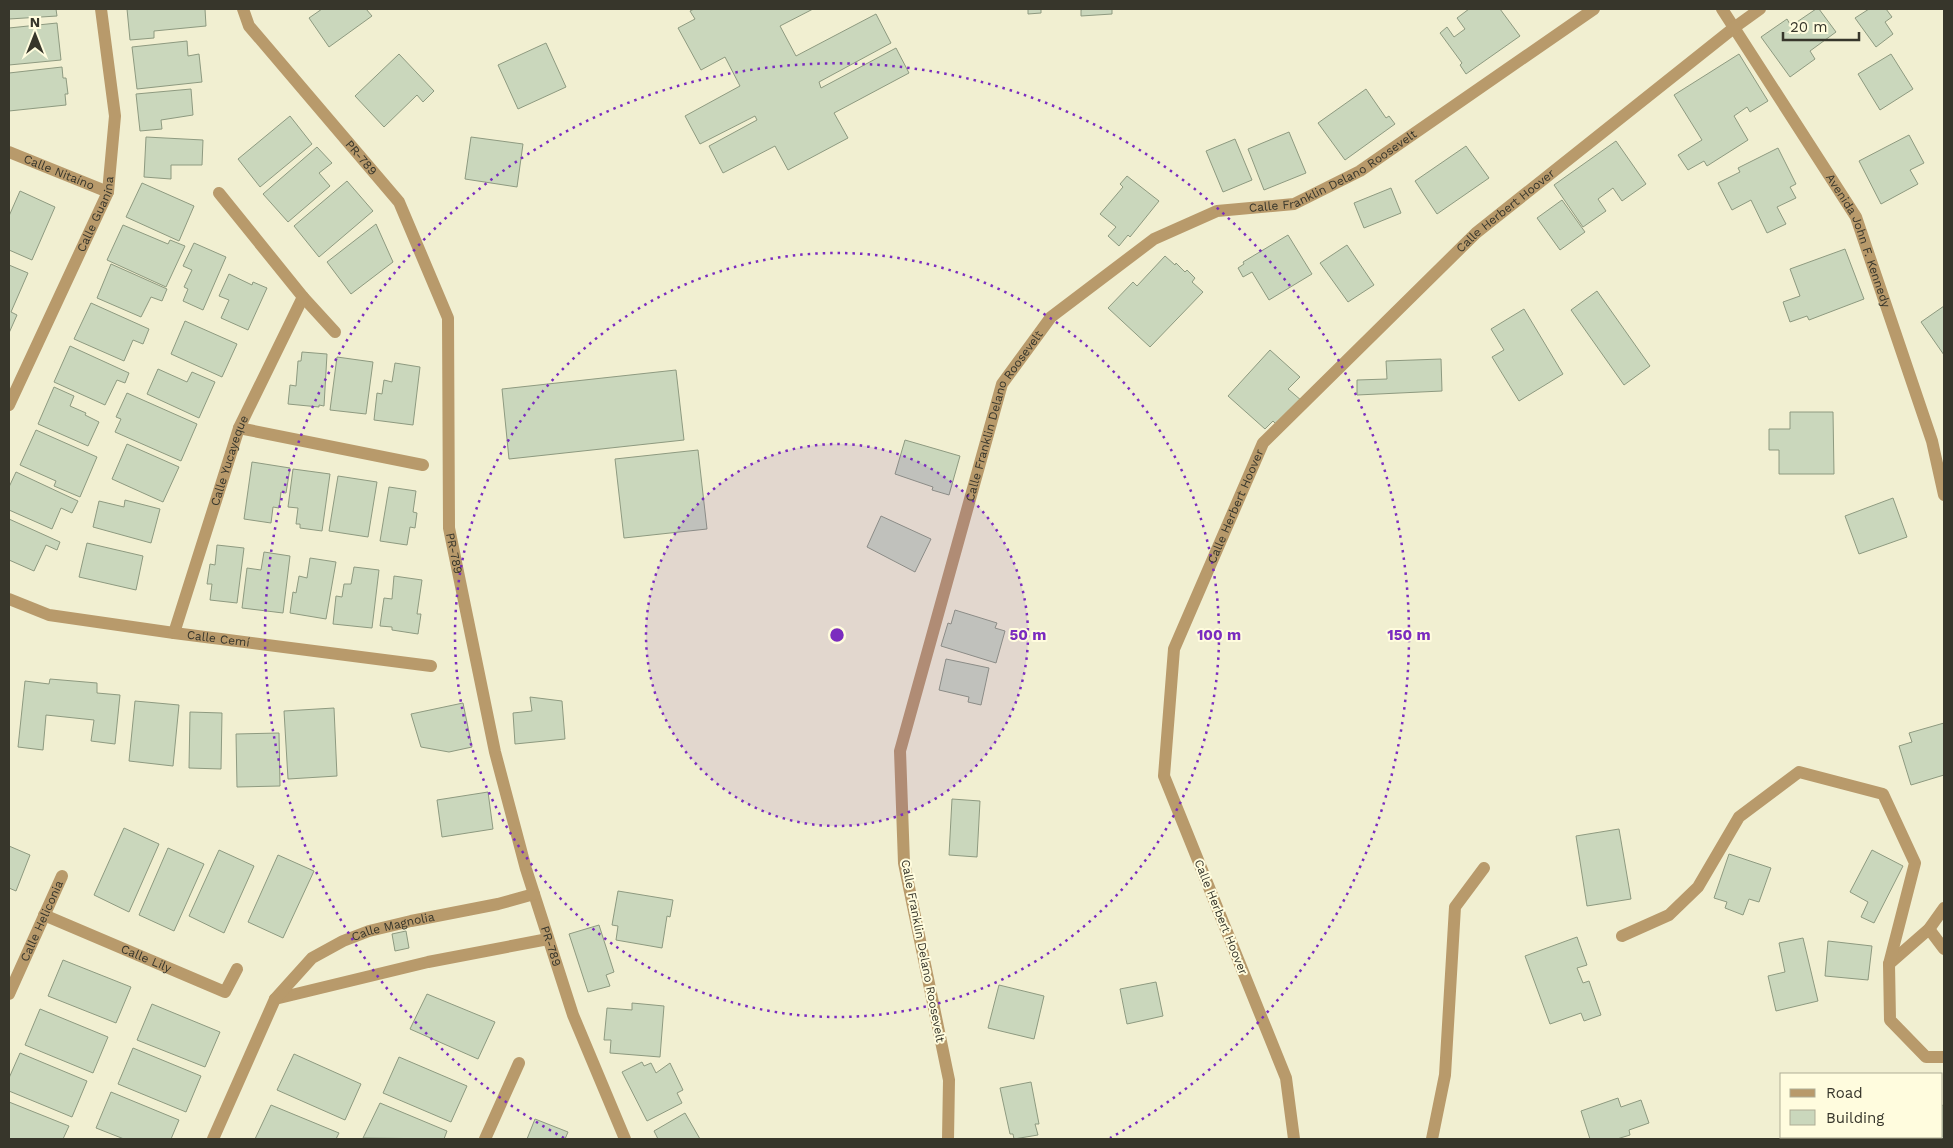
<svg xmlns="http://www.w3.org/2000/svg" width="1953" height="1148" viewBox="0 0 1953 1148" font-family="'Work Sans',sans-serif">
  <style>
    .building { fill: #cad7bc; stroke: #8e9a80 }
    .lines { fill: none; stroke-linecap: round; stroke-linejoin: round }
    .minor { stroke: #b89a6b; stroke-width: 12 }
    .ring { fill: none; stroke: #7b2cbf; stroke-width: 2.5; stroke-dasharray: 2.5 5 }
    .labels { text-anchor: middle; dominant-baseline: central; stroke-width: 4; stroke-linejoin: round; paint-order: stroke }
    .street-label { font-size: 12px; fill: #37362b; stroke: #fffcde }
    .centre { fill: #7b2cbf; stroke: #fffcde; stroke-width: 2.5 }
    .ring-label { font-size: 15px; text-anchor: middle; font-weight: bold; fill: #7b2cbf; stroke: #fffcde; stroke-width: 4; stroke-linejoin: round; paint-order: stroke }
  </style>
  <rect width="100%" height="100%" fill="#f1efd1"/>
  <!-- building -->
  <g class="building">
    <path d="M9 9H56L57 16 9 19Z"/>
    <path d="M127 9H205L206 26 154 31V38L130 40Z"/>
    <path d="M322 9H366L372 16 329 47 309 18Z"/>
    <path d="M694 9H813L780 26 796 56 876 14 891 43 819 82 821 88 896 48 909 73 834 113 848 138 788 170 775 146 723 173 709 146 757 120 755 116 700 144 685 116 740 86 725 57 701 70 678 28 695 19 690 11Z"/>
    <path d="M1024 9H1041V13L1028 14V9Z"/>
    <path d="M1083 9H1112V14L1081 16V10Z"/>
    <path d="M1469 9H1500L1520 36 1466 74 1460 65 1462 63 1440 33 1447 27 1454 37 1465 29 1457 18Z"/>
    <path d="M1816 9H1819L1836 32 1810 51 1815 59 1790 77 1761 37 1787 19 1791 26Z"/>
    <path d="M1869 9H1886L1892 17 1885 22 1893 34 1876 47 1855 18Z"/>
    <path d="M57 23 61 60 9 65V28Z"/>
    <path d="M187 41 188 56 199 54 202 82 137 89 132 47Z"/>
    <path d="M546 43 566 87 518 109 498 65Z"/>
    <path d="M399 54 434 91 423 102 417 95 384 127 355 96Z"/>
    <path d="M1739 54 1768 101 1750 112 1747 107 1734 116 1748 140 1707 166 1704 161 1688 170 1678 155 1702 140 1674 95Z"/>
    <path d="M1891 54 1913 89 1880 110 1858 74Z"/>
    <path d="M62 67 63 78H66L68 94H65L66 105 9 111V73Z"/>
    <path d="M191 89 193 115 161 120 162 129 140 131 136 94Z"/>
    <path d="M1366 89 1386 118 1389 116 1395 124 1345 160 1318 123Z"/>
    <path d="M290 116 312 144 260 187 238 159Z"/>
    <path d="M1289 132 1306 173 1264 190 1248 149Z"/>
    <path d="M1909 135 1924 163 1910 170 1918 184 1881 204 1859 161Z"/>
    <path d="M146 137 203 140 202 165H171V179L144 177Z"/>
    <path d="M471 137 523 144 517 187 465 179Z"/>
    <path d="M1235 139 1252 180 1223 192 1206 151Z"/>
    <path d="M1616 141 1646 184 1622 201 1613 188 1598 199 1606 211 1583 227 1554 185Z"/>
    <path d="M1466 146 1489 178 1437 214 1415 181Z"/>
    <path d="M317 147 332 163 319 173 330 186 288 222 263 194Z"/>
    <path d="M1778 148 1796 184 1790 187 1796 198 1777 207 1786 224 1767 233 1751 200 1732 210 1718 183 1740 172 1738 168Z"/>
    <path d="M1127 176 1159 201 1130 237 1128 235 1119 246 1108 236 1116 227 1100 214 1123 187 1120 184Z"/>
    <path d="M347 181 373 211 319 257 294 226Z"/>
    <path d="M142 183 194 206 179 241 126 217Z"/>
    <path d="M1391 188 1401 213 1364 228 1354 203Z"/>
    <path d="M20 191 55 207 32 260 9 250V216Z"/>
    <path d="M1562 200 1585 232 1560 250 1537 218Z"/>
    <path d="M376 224 393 262 351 294 327 262Z"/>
    <path d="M123 225 168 244 170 240 185 246 166 287 107 260Z"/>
    <path d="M1288 235 1312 274 1269 300 1252 272 1243 277 1238 268 1244 264 1243 262Z"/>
    <path d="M194 243 226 257 203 310 183 301 188 289 184 287 192 270 183 266Z"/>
    <path d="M1347 245 1374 285 1348 302 1320 263Z"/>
    <path d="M1845 249 1864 299 1809 320 1807 316 1790 322 1783 302 1800 296 1790 269Z"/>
    <path d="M1165 256 1175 265 1176 263 1185 272 1187 270 1195 278 1192 282 1203 292 1150 347 1108 308 1133 282 1137 286Z"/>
    <path d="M111 264 167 289 162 301 151 297 141 317 97 298Z"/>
    <path d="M9 265 28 273 11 312 17 315 9 333Z"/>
    <path d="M229 274 252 285 253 282 267 288 248 330 221 318 229 300 219 296Z"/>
    <path d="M1597 291 1650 366 1624 385 1571 310Z"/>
    <path d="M91 303 149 329 143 344 133 340 124 361 74 339Z"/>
    <path d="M1944 306V355L1921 322Z"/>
    <path d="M1524 309 1563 374 1519 401 1492 357 1504 350 1491 329Z"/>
    <path d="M185 321 237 344 222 377 171 354Z"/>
    <path d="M70 346 129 373 125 383 117 380 105 405 54 382Z"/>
    <path d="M1270 350 1300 377 1288 389 1302 401 1279 427 1273 421 1265 429 1228 396Z"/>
    <path d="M302 352 327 354 324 406 319 405V407L288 404 290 385 296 386 298 361H301Z"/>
    <path d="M337 357 373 362 366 414 330 410Z"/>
    <path d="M1441 359 1442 391 1357 395V380L1387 379 1386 361Z"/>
    <path d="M395 363 420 367 413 425 374 420 377 393 382 394 384 380 392 382Z"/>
    <path d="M158 369 187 382 192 372 215 382 199 418 147 394Z"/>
    <path d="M676 370 684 440 509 459 502 389Z"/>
    <path d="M54 387 74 396 70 406 86 413 85 415 99 422 88 446 38 424Z"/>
    <path d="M127 393 197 424 181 461 115 432 121 419 116 417Z"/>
    <path d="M1790 412H1833L1834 474H1779V450H1769V429H1790Z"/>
    <path d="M36 430 97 457 80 497 54 486 56 481 20 465Z"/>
    <path d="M905 440 960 456 949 495 932 490 933 487 895 474Z"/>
    <path d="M127 444 179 467 163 502 112 479Z"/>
    <path d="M698 450 707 529 624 538 615 459Z"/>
    <path d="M252 462 290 468 286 493 281 492 279 508 273 507 271 523 244 519Z"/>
    <path d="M293 469 330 474 322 531 300 528V524H296L298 508 288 507Z"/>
    <path d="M16 472 78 501 72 513 61 508 52 529 9 510V487Z"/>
    <path d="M338 476 377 482 368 537 329 531Z"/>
    <path d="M389 487 416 491 413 512 417 513 415 528 410 527 407 545 380 541Z"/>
    <path d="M1893 498 1907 537 1859 554 1845 516Z"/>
    <path d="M125 500 160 509 151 543 93 527 99 501 124 507Z"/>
    <path d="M881 516 931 539 915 572 867 547Z"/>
    <path d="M9 519 60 542 57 550 46 545 34 571 9 560Z"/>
    <path d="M87 543 143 556 136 590 79 577Z"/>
    <path d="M217 545 244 548 237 603 210 600 212 584H207L210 564 215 565Z"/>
    <path d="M264 552 290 556 283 613 242 608 247 568 261 570Z"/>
    <path d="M310 558 336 562 326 619 290 613 293 592 296 593 299 576 307 578Z"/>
    <path d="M354 567 379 570 372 628 333 624 336 596 342 597 344 584H351Z"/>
    <path d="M394 576 422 580 417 614H421L418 634 392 630V627L380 626 384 598 392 599Z"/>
    <path d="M955 610 997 623 995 628 1005 631 996 663 941 646 948 623 951 624Z"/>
    <path d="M946 659 989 668 981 705 968 702 969 697 939 690Z"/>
    <path d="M50 679 97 683V693L120 695 115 744 91 741 94 720 46 715 43 750 18 747 25 681 49 684Z"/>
    <path d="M530 697 562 701 565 739 515 744 513 713 532 711Z"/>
    <path d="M135 701 179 705 173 766 129 761Z"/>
    <path d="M463 703 472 747 449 752 421 747 411 714Z"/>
    <path d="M334 708 337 776 288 779 284 711Z"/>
    <path d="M190 712 222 713 221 769 189 768Z"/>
    <path d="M1944 723V775L1911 785 1899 746 1912 742 1909 733Z"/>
    <path d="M279 733 280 786 237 787 236 734Z"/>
    <path d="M488 792 493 829 442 837 437 800Z"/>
    <path d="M952 799 980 801 977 857 949 855Z"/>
    <path d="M124 828 159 844 129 912 94 895Z"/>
    <path d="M1619 829 1631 899 1587 906 1576 836Z"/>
    <path d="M9 846 30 855 16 891 9 888Z"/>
    <path d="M168 848 204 864 174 931 139 915Z"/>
    <path d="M219 850 254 866 224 933 189 916Z"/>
    <path d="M1872 850 1903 866 1874 923 1861 917 1868 902 1850 892Z"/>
    <path d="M1729 854 1771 868 1759 902 1749 899 1743 915 1725 908 1727 902 1714 898Z"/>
    <path d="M278 855 314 871 283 938 248 922Z"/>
    <path d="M618 891 673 900 670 917 667 916 662 948 616 940 618 926 612 925Z"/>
    <path d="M599 925 614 972 606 975 610 986 588 992 569 934Z"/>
    <path d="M406 931 409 948 395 951 392 934Z"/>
    <path d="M1577 937 1587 965 1577 968 1583 983 1589 981 1601 1015 1584 1021 1581 1013 1550 1024 1525 956Z"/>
    <path d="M1803 938 1818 1001 1776 1011 1768 976 1785 972 1779 943Z"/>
    <path d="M1828 941 1872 946 1868 980 1825 976Z"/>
    <path d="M63 960 131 987 116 1023 48 996Z"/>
    <path d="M1156 982 1163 1016 1127 1024 1120 989Z"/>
    <path d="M999 985 1044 996 1034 1039 988 1028Z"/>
    <path d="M427 994 495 1022 478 1059 410 1029Z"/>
    <path d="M632 1003 664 1006 660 1057 610 1053 611 1040H604L607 1008 632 1010Z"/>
    <path d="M152 1004 220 1032 205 1067 137 1040Z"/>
    <path d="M40 1009 108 1037 93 1073 25 1045Z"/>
    <path d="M133 1048 201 1076 186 1112 118 1084Z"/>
    <path d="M20 1053 87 1081 72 1117 9 1091V1078Z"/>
    <path d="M294 1054 361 1084 345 1120 277 1090Z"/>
    <path d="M399 1057 467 1086 451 1122 383 1093Z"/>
    <path d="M642 1062 644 1066 651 1063 656 1073 670 1063 683 1090 677 1093 682 1103 647 1121 622 1072Z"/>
    <path d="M1031 1082 1039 1124H1035L1038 1135 1014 1139 1013 1134H1010L1000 1088Z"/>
    <path d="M111 1092 179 1120 171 1139H124L96 1128Z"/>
    <path d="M1618 1098 1621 1107 1641 1100 1649 1123 1629 1130 1630 1135 1617 1139H1590L1581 1111Z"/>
    <path d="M9 1102 69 1126 63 1139H9Z"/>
    <path d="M380 1103 447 1131 444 1139 363 1138Z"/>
    <path d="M271 1105 339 1133 336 1139H255Z"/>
    <path d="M1942 1105 1944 1106V1139H1915L1908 1137H1942Z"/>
    <path d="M685 1113 700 1139H658L654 1131Z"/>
    <path d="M535 1119 568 1132 565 1139H527Z"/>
  </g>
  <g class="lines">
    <!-- minor -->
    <g class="minor">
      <path id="s1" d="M243 9 249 26 399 202 448 318 449 528 495 752 526 869 573 1015 625 1139"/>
      <path id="s2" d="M1722 9 1856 217 1932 441 1944 495"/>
      <path id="s3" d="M9 152 108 192"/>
      <path d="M219 193 303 297 335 332"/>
      <path id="s4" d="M9 405 108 192 115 116 101 9"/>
      <path d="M239 428 423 465"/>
      <path id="s5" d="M9 599 49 615 174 633 431 666"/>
      <path id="s6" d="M174 633 239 428 303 297"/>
      <path d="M1944 908 1929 929 1889 964 1890 1020 1926 1057H1944"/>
      <path id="s7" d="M44 915 225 992 237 969"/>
      <path d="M1929 929 1944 949"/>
      <path d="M1622 936 1669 915 1698 887 1739 817 1799 772 1883 794 1915 863 1889 964"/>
      <path id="s8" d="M9 994 62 876"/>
      <path d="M275 999 428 962 548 939"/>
      <path id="s9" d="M213 1139 275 999 312 958 343 941 369 931 411 921 498 904 534 894"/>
      <path d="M485 1139 519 1063"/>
      <path id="s10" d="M948 1139 949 1080 904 863 900 751 1002 384 1051 317 1154 239 1217 211 1294 204 1360 171 1594 9"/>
      <path id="s11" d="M1294 1139 1286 1078 1164 776 1174 649 1263 443 1476 233 1735 27 1760 9"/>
      <path d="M1432 1139 1445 1075 1455 907 1484 868"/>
    </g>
  </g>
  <!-- distance rings -->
  <circle cx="837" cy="635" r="191" fill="#7b2cbf" fill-opacity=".12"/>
  <g class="ring">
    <circle cx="837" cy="635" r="191"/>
    <circle cx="837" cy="635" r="382"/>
    <path d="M564 1138A572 572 0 1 1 1110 1138"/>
  </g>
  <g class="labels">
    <!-- street labels -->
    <g class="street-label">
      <text stroke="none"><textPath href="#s1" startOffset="191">PR-789</textPath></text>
      <text stroke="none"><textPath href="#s10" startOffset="1180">Calle Franklin Delano Roosevelt</textPath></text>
      <text stroke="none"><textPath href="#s3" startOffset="54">Calle Nitaíno</textPath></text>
      <text stroke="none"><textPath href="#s11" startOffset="1075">Calle Herbert Hoover</textPath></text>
      <text stroke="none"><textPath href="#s4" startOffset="210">Calle Guanina</textPath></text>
      <text stroke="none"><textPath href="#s2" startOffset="270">Avenida John F. Kennedy</textPath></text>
      <text stroke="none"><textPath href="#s10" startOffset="745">Calle Franklin Delano Roosevelt</textPath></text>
      <text stroke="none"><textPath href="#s6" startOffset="181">Calle Yucayeque</textPath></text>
      <text stroke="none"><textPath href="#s11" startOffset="670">Calle Herbert Hoover</textPath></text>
      <text stroke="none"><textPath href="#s1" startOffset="611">PR-789</textPath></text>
      <text stroke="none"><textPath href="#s5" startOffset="214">Calle Cemí</textPath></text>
      <text transform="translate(1221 917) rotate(68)">Calle Herbert Hoover</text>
      <text stroke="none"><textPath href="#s8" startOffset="80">Calle Heliconia</textPath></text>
      <text stroke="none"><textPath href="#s9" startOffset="296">Calle Magnolia</textPath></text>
      <text stroke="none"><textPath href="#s1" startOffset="1016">PR-789</textPath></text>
      <text transform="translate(923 951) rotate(79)">Calle Franklin Delano Roosevelt</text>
      <text stroke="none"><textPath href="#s7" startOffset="111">Calle Lily</textPath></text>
    </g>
  </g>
  <circle cx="837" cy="635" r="8" class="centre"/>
  <g class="ring-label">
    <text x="1028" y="640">50 m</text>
    <text x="1219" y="640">100 m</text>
    <text x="1409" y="640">150 m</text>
  </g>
  <!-- border -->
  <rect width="1953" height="1148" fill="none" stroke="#37362b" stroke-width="20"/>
  <!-- legend -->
  <rect x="1780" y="1073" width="162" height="65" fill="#fffcde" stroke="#afad96"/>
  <rect x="1790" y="1089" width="25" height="8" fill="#b89a6b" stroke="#afad96"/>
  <text x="1826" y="1098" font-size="15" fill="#37362b">Road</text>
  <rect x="1790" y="1110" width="25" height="15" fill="#cad7bc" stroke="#afad96"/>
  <text x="1826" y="1123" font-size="15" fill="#37362b">Building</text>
  <!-- north arrow -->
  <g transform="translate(35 35)" stroke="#fffcde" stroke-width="4" paint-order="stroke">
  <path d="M0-4L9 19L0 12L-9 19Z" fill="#37362b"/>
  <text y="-8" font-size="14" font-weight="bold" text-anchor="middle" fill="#37362b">N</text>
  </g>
  <!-- scale -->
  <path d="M1783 32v8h76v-8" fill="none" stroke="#37362b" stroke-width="2.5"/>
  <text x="1790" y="32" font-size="15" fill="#37362b" stroke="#fffcde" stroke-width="4" paint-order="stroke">20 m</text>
</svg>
